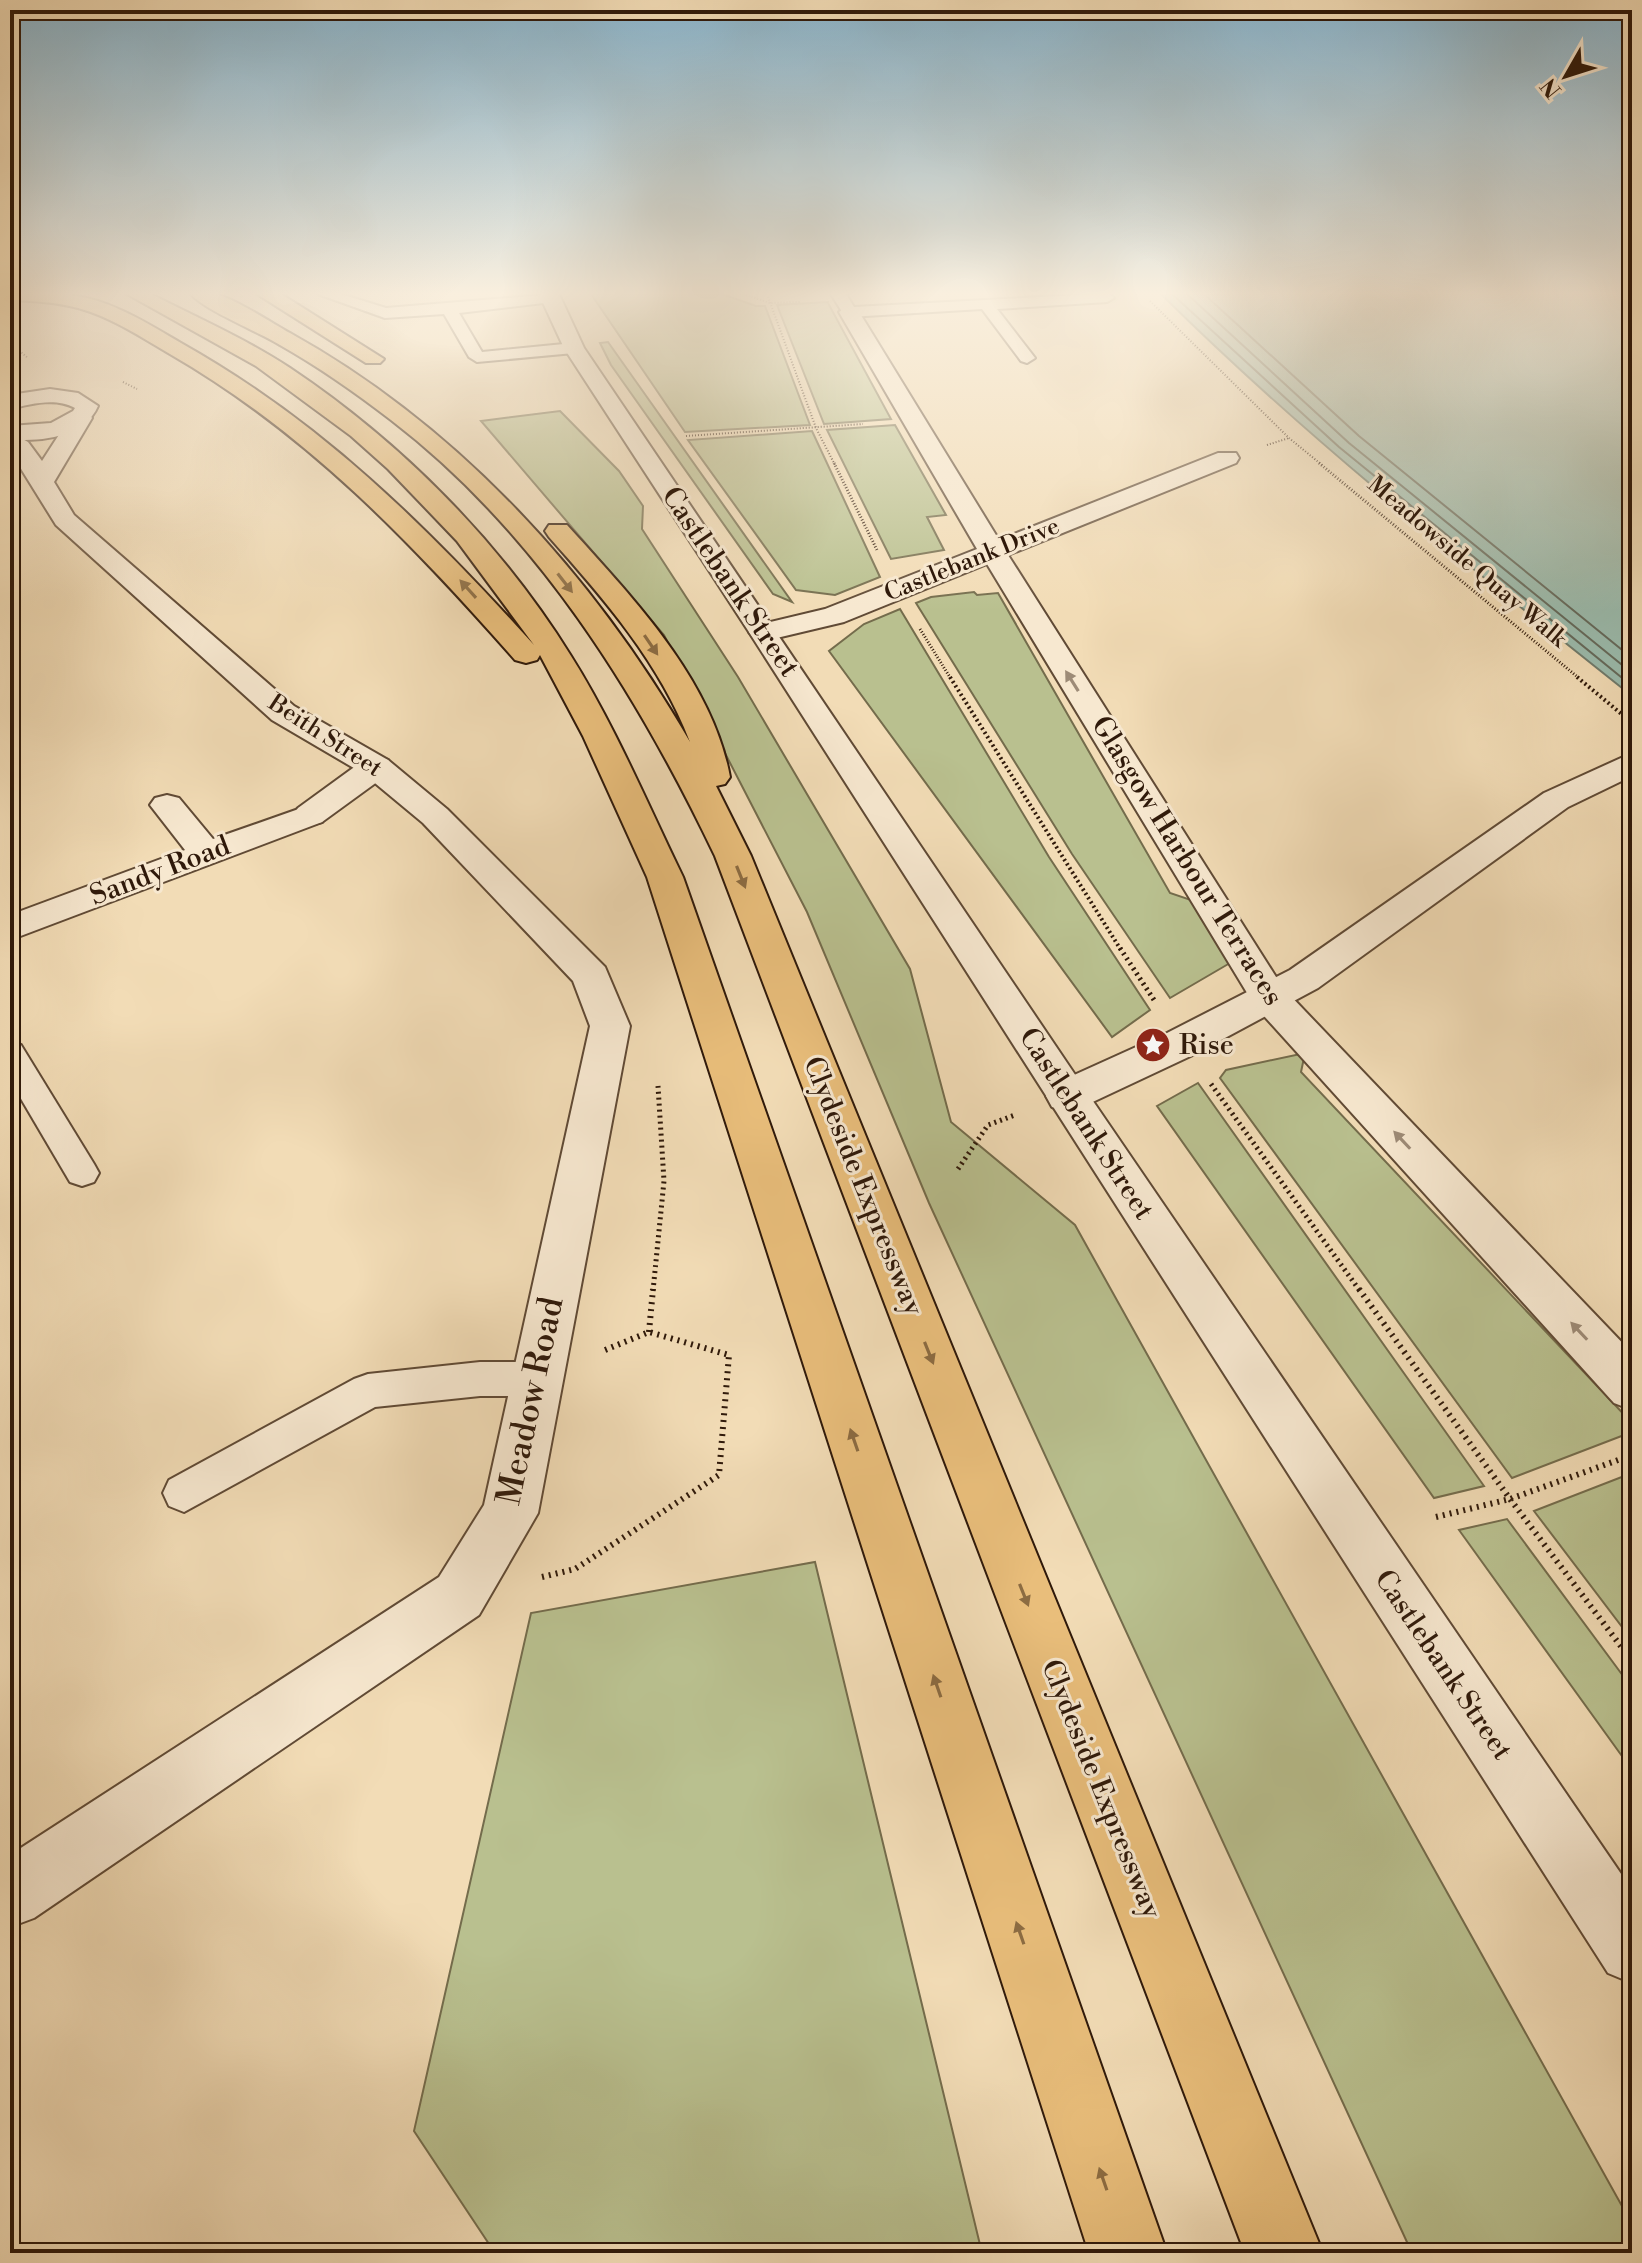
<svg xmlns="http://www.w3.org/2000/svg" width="1642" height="2263" viewBox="0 0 1642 2263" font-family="'Libre Bodoni',serif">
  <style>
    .green { fill: #b9c08f; stroke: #746c4c; stroke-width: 2 }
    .water { fill: #9bbcae; stroke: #707b6c; stroke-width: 2 }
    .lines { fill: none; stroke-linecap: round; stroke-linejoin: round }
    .shore { stroke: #656a5c; stroke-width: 2 }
    .service-casing { stroke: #604a35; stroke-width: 4 }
    .pedestrian-casing { stroke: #604a35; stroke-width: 4 }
    .minor-casing { stroke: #604a35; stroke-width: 4 }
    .tertiary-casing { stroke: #604a35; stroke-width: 4 }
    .primary-casing { stroke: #2f190a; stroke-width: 4 }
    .path-far4 { stroke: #2f190a; stroke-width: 2; stroke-dasharray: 1 2; stroke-linecap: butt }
    .path-far3 { stroke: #2f190a; stroke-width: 3; stroke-dasharray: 1 2; stroke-linecap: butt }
    .path-far2 { stroke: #2f190a; stroke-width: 4; stroke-dasharray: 2 3; stroke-linecap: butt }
    .path-far1 { stroke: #2f190a; stroke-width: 5; stroke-dasharray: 2 4; stroke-linecap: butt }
    .path { stroke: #2f190a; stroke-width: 6; stroke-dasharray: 2 5; stroke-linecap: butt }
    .service { fill: #f7e8d0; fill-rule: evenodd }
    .pedestrian { fill: #f7e8d0; fill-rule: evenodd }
    .minor { fill: #f7e8d0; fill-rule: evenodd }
    .tertiary { fill: #f7e8d0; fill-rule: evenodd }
    .primary { fill: #e9be7b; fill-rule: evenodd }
    .oneway { fill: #8c6c42 }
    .oneway2 { fill: #9d8b77 }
    .labels { text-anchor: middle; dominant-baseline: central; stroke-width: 6; stroke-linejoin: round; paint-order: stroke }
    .far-street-label { font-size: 24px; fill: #2f190a; stroke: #f7e8d0 }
    .street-label { font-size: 28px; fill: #2f190a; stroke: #f7e8d0 }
    .poi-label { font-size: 28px; fill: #2f190a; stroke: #f7e8d0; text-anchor: start }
    .near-street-label { font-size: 34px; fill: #2f190a; stroke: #f7e8d0 }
  </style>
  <rect width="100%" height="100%" fill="#f2dcb6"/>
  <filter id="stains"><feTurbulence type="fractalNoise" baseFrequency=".0025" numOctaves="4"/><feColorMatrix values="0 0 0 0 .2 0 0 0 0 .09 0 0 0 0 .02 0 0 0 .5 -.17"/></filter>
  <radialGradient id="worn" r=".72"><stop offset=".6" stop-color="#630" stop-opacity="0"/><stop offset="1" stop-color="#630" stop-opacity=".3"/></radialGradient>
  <!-- green -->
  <g class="green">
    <path d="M591 294H722L756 306H765L810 425 685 432Z"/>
    <path d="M828 302V303L891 419 824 424 777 305Z"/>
    <path d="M608 342 792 602 773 594 611 365 600 343Z"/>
    <path d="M560 411 619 471 643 506 642 529 738 677 910 969 951 1122 1075 1225 1632 2224V2253H1412L929 1203 807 912 664 635 481 421Z"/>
    <path d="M895 425 946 515 927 517 944 550 891 559 827 430Z"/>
    <path d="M812 431 880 577 835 595 796 590 688 440Z"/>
    <path d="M974 592 977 595 998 593 1170 893 1191 900 1230 963 1170 998 1072 854 916 603 931 597Z"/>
    <path d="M900 609 1049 857 1150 1010 1112 1037 829 651 864 624Z"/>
    <path d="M1305 1053 1301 1072 1632 1423V1432L1512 1478 1220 1078 1226 1070Z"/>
    <path d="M1198 1083 1484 1486 1434 1498 1157 1106Z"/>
    <path d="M1632 1473V1640L1534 1511Z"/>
    <path d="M1507 1519 1632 1688V1770L1459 1530Z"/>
    <path d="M815 1562 982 2253H495L414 2131 531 1613Z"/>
  </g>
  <!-- water -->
  <path class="water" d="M1161 294H1632V696C1470 567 1308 440 1161 294Z"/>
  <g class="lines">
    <!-- shore -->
    <g class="shore">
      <path d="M1172 294 1339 447 1632 686"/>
      <path d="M1187 294 1349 443 1632 673"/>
      <path d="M1204 294 1359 436 1632 658"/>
    </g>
    <defs>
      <g id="service">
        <path d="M318 294H341L386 308 555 294 559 298 552 302 459 313 482 352 574 343 582 348 574 353 477 362 469 357 444 314 385 318Z"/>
        <path d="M831 294H846L854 307 1095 294H1110L1114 298 1107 302 997 309 1035 358 1027 363 1021 361 982 309 849 317 844 315Z"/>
        <path d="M10 1042 21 1045 94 1164 99 1173 94 1182 82 1186 70 1182 10 1080Z"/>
        <path d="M480 1362H536L550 1367 556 1379 550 1391 536 1396H480L375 1407 184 1512 169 1506 163 1493 169 1480 354 1379 368 1374Z"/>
      </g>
      <g id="pedestrian">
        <path d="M1632 753V776L1568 807 1318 988 1197 1053 1082 1107 1067 1111 1052 1107 1046 1096 1052 1085 1167 1033 1290 970 1544 793Z"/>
        <path d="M376 757 388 760 393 767 388 774 322 822 310 825 298 822 293 815 298 808 364 760Z"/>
      </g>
      <g id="minor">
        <path d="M849 306 859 312 999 540 1218 453H1236L1239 458 1236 463 1008 555 1283 988 1632 1353V1410L1614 1403 1255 1006 987 564 844 622 764 641 754 638 749 632 754 626 825 609 977 549 839 312Z"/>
        <path d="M81 411 89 413 92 418 54 482 74 515 294 706 388 760 447 809 605 967 630 1026 538 1513 479 1615 34 1918 10 1927V1855L439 1577 484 1505 590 1026 573 981 423 823 364 774 272 720 56 525 10 451V432L28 442 42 461 73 413Z"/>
        <path d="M167 795 179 798 213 839 310 805 322 808 327 815 322 822 10 940V915L185 850 150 805 155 798Z"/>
      </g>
      <g id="tertiary">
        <path d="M539 294H559L584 348 1082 1085 1632 1890V1983L1608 1973 749 632 564 348Z"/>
        <path d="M50 389 78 393 98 406C84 438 42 441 10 440V426L51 423 73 411 75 408C55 397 31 404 10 409V395Z"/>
      </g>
      <g id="primary">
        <path d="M10 294C30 294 51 292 71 295 111 300 147 323 181 343 322 422 427 527 534 645L457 541 388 469 351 436 256 366 127 294H151C198 318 246 339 290 368 402 443 500 542 571 656 615 726 647 803 683 877L1167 2253H1089L647 877 583 736 540 655 537 660 526 663 515 660C412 543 307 433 170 354 141 337 111 317 78 308 56 302 33 301 11 300Z"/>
        <path d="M191 294C198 294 208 293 215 294 234 298 272 323 290 333 459 427 594 576 690 742 660 663 604 599 549 537L545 531 549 525H567C632 597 712 679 730 777L725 784 716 786 751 856 1323 2253H1245L715 856C637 693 537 532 391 420 356 393 319 367 280 345 259 332 204 310 191 294Z"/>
        <path d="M257 294H281L384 359 380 363H366Z"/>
      </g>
    </defs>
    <!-- service casing -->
    <use href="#service" class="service-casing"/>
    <!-- pedestrian casing -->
    <use href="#pedestrian" class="pedestrian-casing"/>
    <!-- minor casing -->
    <use href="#minor" class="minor-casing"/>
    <!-- tertiary casing -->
    <use href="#tertiary" class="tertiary-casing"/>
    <!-- primary casing -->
    <use href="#primary" class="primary-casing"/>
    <!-- path-far4 -->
    <g class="path-far4">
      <path d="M743 294 770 303 800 302"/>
      <path d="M767 294 816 428 835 465"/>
      <path d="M1150 301 1289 438 1322 465"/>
      <path d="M10 343 28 358"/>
      <path d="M123 382 137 389"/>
      <path d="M686 436 863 424"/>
      <path d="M1267 445 1289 438"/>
    </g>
    <!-- path-far3 -->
    <g class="path-far3">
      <path d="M834 463 877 550"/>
      <path d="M1319 463 1580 679"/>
      <path d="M920 629 951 679"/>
    </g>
    <!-- path-far2 -->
    <g class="path-far2">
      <path d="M950 677 1121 950"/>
      <path d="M1577 677 1630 721"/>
    </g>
    <!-- path-far1 -->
    <g class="path-far1">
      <path d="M1120 948 1154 1000"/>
      <path d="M1211 1084 1360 1291"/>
      <path d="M958 1169 988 1125 1015 1115"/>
      <path d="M653 1291 664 1181 658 1086"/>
    </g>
    <!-- path -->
    <g class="path">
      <path d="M1359 1289 1510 1499 1632 1661"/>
      <path d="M649 1332 653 1289"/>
      <path d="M1436 1517 1510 1499 1632 1455"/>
      <path d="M542 1577 575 1569 719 1475 729 1355 649 1332 605 1350"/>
    </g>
    <!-- service -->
    <use href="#service" class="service"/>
    <!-- pedestrian -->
    <use href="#pedestrian" class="pedestrian"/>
    <!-- minor -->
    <use href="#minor" class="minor"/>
    <!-- tertiary -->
    <use href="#tertiary" class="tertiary"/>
    <!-- primary -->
    <use href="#primary" class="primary"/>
  </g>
  <!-- one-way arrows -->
  <defs><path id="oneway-solid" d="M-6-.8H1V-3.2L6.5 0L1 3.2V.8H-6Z" transform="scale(2)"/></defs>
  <g class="oneway">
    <use href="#oneway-solid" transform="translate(565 583) rotate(52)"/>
    <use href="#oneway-solid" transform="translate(468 589) rotate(-132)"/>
    <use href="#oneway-solid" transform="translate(651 645) rotate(56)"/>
    <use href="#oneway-solid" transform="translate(741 877) rotate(68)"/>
    <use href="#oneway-solid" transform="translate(929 1353) rotate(68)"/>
    <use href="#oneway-solid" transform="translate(854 1440) rotate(-109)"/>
    <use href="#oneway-solid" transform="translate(1024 1595) rotate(68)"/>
    <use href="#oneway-solid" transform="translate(937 1686) rotate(-109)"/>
    <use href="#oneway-solid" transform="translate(1020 1933) rotate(-109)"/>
    <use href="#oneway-solid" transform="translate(1103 2179) rotate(-109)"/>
  </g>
  <g class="oneway2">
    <use href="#oneway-solid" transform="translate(1072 681) rotate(-122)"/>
    <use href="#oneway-solid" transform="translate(1402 1140) rotate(-133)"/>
    <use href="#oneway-solid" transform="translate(1579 1331) rotate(-133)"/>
  </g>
  <!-- sky -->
  <linearGradient id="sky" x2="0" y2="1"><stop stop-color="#89b7d1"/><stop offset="0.48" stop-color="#f9efde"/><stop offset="1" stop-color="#f9efde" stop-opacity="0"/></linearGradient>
  <rect width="1642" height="611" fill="url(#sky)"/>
  <!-- icons -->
  <defs>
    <symbol id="sight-disc" viewBox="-11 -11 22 22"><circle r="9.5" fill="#8f2418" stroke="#f7e8d0"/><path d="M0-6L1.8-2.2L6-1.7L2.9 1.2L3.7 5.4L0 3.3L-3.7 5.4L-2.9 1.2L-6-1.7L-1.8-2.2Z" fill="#fff"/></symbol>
  </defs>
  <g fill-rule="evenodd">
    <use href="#sight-disc" x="1133" y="1025" width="40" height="40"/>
  </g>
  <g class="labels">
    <!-- far-street labels -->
    <g class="far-street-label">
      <text transform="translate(972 560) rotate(-22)">Castlebank Drive</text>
      <text transform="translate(1467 562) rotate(40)">Meadowside Quay Walk</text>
      <text transform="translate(325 736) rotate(33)">Beith Street</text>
    </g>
    <!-- street labels -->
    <g class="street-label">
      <text transform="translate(730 582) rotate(56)">Castlebank Street</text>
      <text transform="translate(1187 861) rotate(58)">Glasgow Harbour Terraces</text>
      <text transform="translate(160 871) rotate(-21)">Sandy Road</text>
      <text transform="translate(1086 1124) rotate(57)">Castlebank Street</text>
      <text transform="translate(863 1186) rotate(68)">Clydeside Expressway</text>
      <text transform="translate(1443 1665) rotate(56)">Castlebank Street</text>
      <text transform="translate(1101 1789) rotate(68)">Clydeside Expressway</text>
    </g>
    <!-- poi labels -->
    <g class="poi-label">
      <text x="1179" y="1045">Rise</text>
    </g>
    <!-- near-street labels -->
    <g class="near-street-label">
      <text transform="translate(531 1401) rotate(-78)">Meadow Road</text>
    </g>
  </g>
  <!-- margin -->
  <rect width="1642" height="2263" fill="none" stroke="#f2dcb6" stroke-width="40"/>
  <rect x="12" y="12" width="1618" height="2239" fill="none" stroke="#2f190a" stroke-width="4"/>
  <rect x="20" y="20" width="1602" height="2223" fill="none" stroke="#2f190a" stroke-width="2"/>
  <!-- north arrow -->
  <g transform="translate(1566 76) rotate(231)" stroke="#f7e8d0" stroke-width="6" paint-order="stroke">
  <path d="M0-6L14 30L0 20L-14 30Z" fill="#2f190a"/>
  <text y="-12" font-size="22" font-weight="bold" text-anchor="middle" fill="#2f190a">N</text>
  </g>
  <rect width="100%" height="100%" filter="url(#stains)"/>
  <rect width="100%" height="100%" fill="url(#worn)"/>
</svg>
